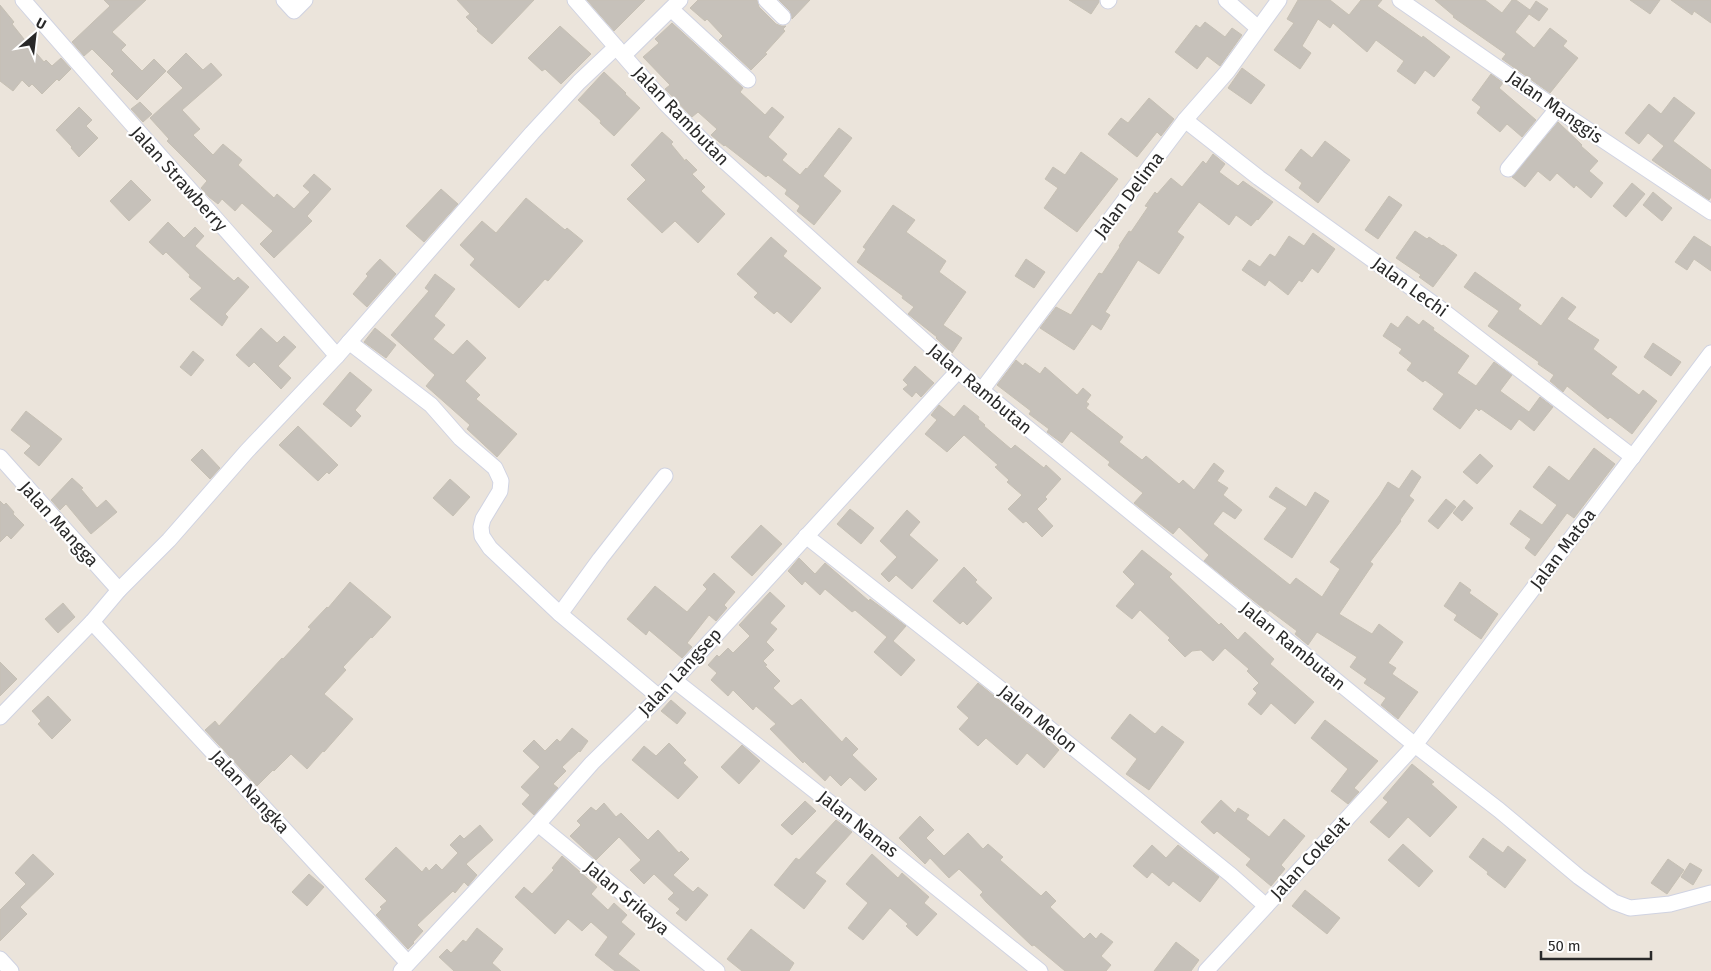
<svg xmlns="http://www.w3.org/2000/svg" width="1711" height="971" viewBox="0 0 1711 971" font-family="'Fira Sans',sans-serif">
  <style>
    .building { fill: #c6c1ba; stroke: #c6c0b4 }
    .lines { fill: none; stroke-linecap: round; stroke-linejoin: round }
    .minor-casing { stroke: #d0d3e2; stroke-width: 17 }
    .minor { stroke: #fff; stroke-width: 15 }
    .labels { text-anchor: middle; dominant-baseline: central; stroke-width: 4.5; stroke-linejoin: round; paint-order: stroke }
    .street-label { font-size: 18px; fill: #292929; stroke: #fff }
  </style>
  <rect width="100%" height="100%" fill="#ebe4db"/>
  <!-- building -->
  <g class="building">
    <path d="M104 0H146L112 32 126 45 121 50 142 71 154 59 166 71 137 100 111 74 114 71 92 49 84 56 72 42 110 6Z"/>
    <path d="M457 0H534L492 44 477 31 478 29 466 17 470 14Z"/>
    <path d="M587 0H645L614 31Z"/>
    <path d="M698 0H757L759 7 776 24 781 26H786L783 29 785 31 765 53 767 54 751 70 719 40 723 36 707 19 705 21 690 8Z"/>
    <path d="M779 0H810L792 19 790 11Z"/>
    <path d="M1069 0H1099V2L1091 14Z"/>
    <path d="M1298 0H1330L1349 15 1361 0H1382L1377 6 1422 38 1423 36 1450 57 1434 77 1425 70 1415 84 1397 71 1404 61 1376 40 1367 52 1333 23 1330 28 1318 19 1302 46 1311 53 1300 69 1274 50 1294 23 1287 19Z"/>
    <path d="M1435 0H1485L1502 13 1512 0H1516L1530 10 1536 1 1548 9 1539 21 1529 14 1515 32 1534 48 1550 28 1567 41 1563 46 1578 58 1550 93 1502 59 1506 54 1453 17 1454 16Z"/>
    <path d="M1630 0H1660L1650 14Z"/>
    <path d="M1671 0H1711V23L1694 11 1692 15Z"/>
    <path d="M0 5 14 22 12 24 24 39 44 62 46 60 52 66 61 58 71 69 59 81 57 79 42 94 32 84 29 87 22 80 13 91 0 81Z"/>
    <path d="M1205 22 1225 37 1232 28 1242 35 1220 66 1207 56 1197 69 1175 52 1196 25 1200 28Z"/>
    <path d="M672 23 743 88 740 92 765 115 772 107 784 117 768 137 787 154 782 160 800 175 806 168 807 169 839 128 852 138 823 176 841 191 814 225 797 211 800 206 785 194 787 190 768 175 766 177 725 145 724 146 711 135 717 129 698 112 692 117 665 89 670 85 643 57 659 43 655 39Z"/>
    <path d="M560 26 591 54 561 84 545 69 542 71 528 58Z"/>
    <path d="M186 53 203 70 211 63 222 75 182 110 200 129 193 135 213 155 223 144 242 160 238 165 274 198 277 194 294 209 310 192 303 186 314 174 331 189 307 216 312 221 274 258 260 244 273 231 242 203 235 211 222 199 218 204 209 197 201 188 207 181 167 141 169 139 150 118 183 88 167 72Z"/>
    <path d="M1242 68 1265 85 1251 104 1228 88Z"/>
    <path d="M604 72 626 93 625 94 640 108 614 136 600 123 601 121 578 100Z"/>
    <path d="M1491 74 1503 83 1499 88 1536 120 1522 137 1507 124 1500 132 1477 113 1481 107 1472 100Z"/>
    <path d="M1674 97 1695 113 1673 141 1711 170V197L1709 200 1652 160 1664 146 1648 133 1639 144 1625 133 1649 104 1661 114Z"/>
    <path d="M1149 98 1174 119 1161 136 1157 132 1137 157 1108 134 1121 118 1128 123Z"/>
    <path d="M140 102 152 114 143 122 131 109Z"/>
    <path d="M79 107 92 120 86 126 98 138 79 157 71 148 72 147 56 130Z"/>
    <path d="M1558 122 1582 145 1581 146 1598 161 1589 171 1603 183 1591 198 1576 185 1574 188 1557 173 1550 181 1538 171 1525 187 1512 177Z"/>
    <path d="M662 132 673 142 671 144 685 161 686 159 697 170 692 174 705 187 701 191 725 214 698 243 675 221 662 233 627 199 646 180 631 165Z"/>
    <path d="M1325 141 1350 160 1318 203 1299 188 1302 183 1285 170 1301 149 1312 158Z"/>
    <path d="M1081 152 1118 179 1077 232 1044 208 1058 188 1045 179 1053 167 1065 175Z"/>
    <path d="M1213 154 1225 164 1219 172 1238 186 1243 181 1273 202 1258 220 1257 219 1251 226 1236 215 1229 225 1199 202 1177 232 1184 237 1159 274 1138 260 1105 312 1110 315 1101 330 1092 324 1074 350 1040 328 1056 307 1071 315 1099 273 1102 274 1120 247 1119 246 1129 231 1131 232 1148 207 1145 206 1155 192 1157 194 1171 178 1182 187 1203 161 1206 164Z"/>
    <path d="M131 180 151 200 129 221 110 201Z"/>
    <path d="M1632 183 1645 194 1626 217 1613 206Z"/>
    <path d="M441 189 458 204 424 242 406 226Z"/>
    <path d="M1653 192 1672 208 1662 221 1643 205Z"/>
    <path d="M1389 196 1402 205 1378 239 1365 230Z"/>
    <path d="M526 198 565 230 567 228 583 241 548 281 545 279 519 308 470 265 475 259 460 245 482 221 496 233Z"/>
    <path d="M893 205 915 220 906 232 946 261 939 272 966 292 943 325 962 338 952 353 936 338 937 337 908 314 914 307 902 298 903 296 857 262 866 249 863 247Z"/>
    <path d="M168 222 184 238 195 227 204 236 195 246 234 281 238 277 249 287 225 314 228 317 222 326 190 299 202 288 189 277 190 275 166 252 163 255 149 242Z"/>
    <path d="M1415 231 1427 239 1429 237 1442 246 1443 245 1457 255 1433 287 1419 277 1421 275 1396 258Z"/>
    <path d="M1313 233 1335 249 1318 273 1312 268 1302 282 1299 280 1288 295 1269 280 1265 286 1242 270 1249 260 1260 267 1270 254 1275 257 1289 236 1304 246Z"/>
    <path d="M1694 236 1711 247V271L1694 259 1687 270 1675 262Z"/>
    <path d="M771 237 787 251 783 256 821 288 791 323 777 311 774 314 754 297 758 293 737 274Z"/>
    <path d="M380 259 396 274 367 307 353 294 368 276 366 274Z"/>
    <path d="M1026 259 1045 272 1034 288 1015 276Z"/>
    <path d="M1475 272 1521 305 1518 309 1541 326 1562 297 1576 307 1567 319 1599 340 1593 349 1617 367 1611 374 1639 395 1643 390 1657 401 1632 434 1610 417 1608 419 1567 386 1563 392 1550 381 1554 375 1538 364 1539 362 1488 326 1499 311 1464 287Z"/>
    <path d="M435 274 455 289 434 316 445 325 433 339 453 355 467 340 486 358 465 381 480 395 476 399 517 434 497 457 467 429 470 425 426 386 435 375 391 335 429 291 425 288Z"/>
    <path d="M1407 316 1419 325 1423 320 1434 328 1433 330 1469 356 1457 373 1476 386 1494 362 1512 375 1500 391 1529 412 1540 397 1553 407 1534 431 1519 419 1511 430 1481 409 1479 411 1476 408 1460 429 1433 409 1444 394 1425 380 1423 382 1407 370 1412 363 1399 353 1402 349 1383 336 1391 323 1398 328Z"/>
    <path d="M261 328 277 343 284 336 296 347 278 366 291 378 281 389 254 362 249 367 236 355Z"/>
    <path d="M375 328 396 345 386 358 364 342Z"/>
    <path d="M1653 343 1681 362 1671 376 1644 357Z"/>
    <path d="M193 351 204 360 191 376 180 367Z"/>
    <path d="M1016 360 1023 366 1025 363 1040 374 1045 367 1077 395 1083 388 1091 395 1086 402 1089 404 1086 408 1123 437 1119 442 1142 460 1146 456 1179 484 1183 480 1194 490 1214 463 1224 471 1217 481 1228 488 1223 495 1242 510 1235 519 1223 511 1213 524 1290 585 1296 578 1322 597 1340 569 1330 562 1380 495 1388 482 1399 489 1412 470 1421 477 1409 496 1414 500 1400 520 1401 521 1370 562 1373 564 1339 614 1372 634 1379 624 1403 642 1388 663 1396 668 1392 674 1418 692 1398 719 1381 705 1386 698 1364 683 1367 679 1350 667 1357 657 1317 632 1308 645 1295 634 1297 631 1269 610 1268 612 1204 561 1209 555 1179 527 1173 534 1134 503 1143 493 1108 465 1110 462 1071 431 1062 443 1047 432 1049 429 1029 414 1031 411 997 385Z"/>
    <path d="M915 366 934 383 921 397 916 392 912 397 903 389 908 385 903 380Z"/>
    <path d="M350 372 372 390 355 410 361 416 351 427 323 404Z"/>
    <path d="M939 405 954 417 964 405 979 417 978 419 985 425 984 426 1011 449 1015 445 1044 468 1046 465 1061 479 1045 497 1047 499 1037 509 1053 526 1042 537 1026 521 1023 523 1008 509 1022 495 1007 482 1009 480 995 467 998 465 964 435 947 452 925 434 937 420 931 415Z"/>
    <path d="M26 411 62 439 39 466 24 453 31 446 11 430Z"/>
    <path d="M298 426 338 465 329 474 327 472 318 481 279 445Z"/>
    <path d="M1594 448 1615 464 1574 518 1567 513 1535 556 1525 548 1531 539 1510 524 1520 510 1542 525 1557 505 1533 487 1549 466 1569 481Z"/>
    <path d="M202 449 220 468 210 479 191 460Z"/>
    <path d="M1480 454 1493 466 1477 484 1463 472Z"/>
    <path d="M72 478 83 488 81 489 97 508 106 500 117 512 91 534 66 504 60 510 51 500Z"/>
    <path d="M450 479 470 497 453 516 433 498Z"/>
    <path d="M1276 487 1306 507 1315 492 1329 501 1292 558 1264 539 1287 508 1269 497Z"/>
    <path d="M1446 499 1456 507 1438 529 1428 521Z"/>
    <path d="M1464 500 1473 508 1462 521 1453 513Z"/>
    <path d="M0 501 4 505 6 503 14 512 13 514 24 525 11 539 7 535 0 542Z"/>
    <path d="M850 509 874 528 861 544 837 524Z"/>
    <path d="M907 510 920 522 909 535 938 560 912 589 896 575 889 582 881 574 897 557 880 541Z"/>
    <path d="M761 525 782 544 752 576 731 557Z"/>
    <path d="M1142 550 1172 574 1169 577 1219 625 1221 623 1238 640 1245 632 1274 659 1270 664 1314 702 1295 724 1271 703 1261 715 1248 704 1257 693 1253 689 1259 683 1247 671 1249 669 1225 648 1213 661 1201 650 1192 651 1185 657 1168 640 1170 638 1140 610 1132 619 1116 606 1135 584 1123 572Z"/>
    <path d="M799 558 815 574 825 563 869 601 870 599 906 626 893 641 915 660 901 676 874 652 887 637 855 610 852 612 825 589 820 595 805 581 802 585 788 571Z"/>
    <path d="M964 567 977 580 975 582 992 598 967 625 963 621 960 624 933 601Z"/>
    <path d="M714 573 735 592 724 605 727 608 716 621 709 615 687 643 692 647 682 658 649 630 646 635 627 619 655 586 687 612 707 589 703 585Z"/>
    <path d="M350 582 391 617 372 638 371 637 343 667 346 670 324 694 353 719 324 752 323 751 307 769 291 754 274 771 273 770 257 786 205 730 215 721 219 726 282 658 283 659 311 629 308 627 327 607 328 608Z"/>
    <path d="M1460 582 1471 590 1469 593 1498 614 1481 639 1454 620 1457 615 1444 606Z"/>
    <path d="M770 592 785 606 770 623 777 629 766 642 774 650 763 661 767 665 765 666 780 681 773 688 792 706 801 699 842 742 846 737 858 749 852 755 877 779 865 791 850 777 841 786 830 775 825 781 804 761 803 763 770 729 776 724 756 706 753 710 733 690 728 696 711 680 717 673 708 665 717 655 719 657 728 648 733 653 750 636 739 625Z"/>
    <path d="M63 603 75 617 58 633 45 619Z"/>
    <path d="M0 662 17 679 0 696Z"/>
    <path d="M978 683 1046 738 1059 750 1044 768 1027 753 1017 765 986 738 978 746 959 729 969 718 957 707Z"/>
    <path d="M48 696 71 720 52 739 38 724 41 721 32 711Z"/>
    <path d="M671 700 686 713 677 724 661 711Z"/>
    <path d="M1130 714 1155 734 1162 726 1184 742 1149 790 1126 774 1137 759 1111 738Z"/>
    <path d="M1325 720 1378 761 1354 788 1359 792 1348 804 1331 791 1348 769 1311 738Z"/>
    <path d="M572 728 588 741 580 752 579 751 562 767 566 771 553 784 558 788 534 815 522 804 530 795 521 787 540 767 523 751 534 740 545 751 557 739 560 742Z"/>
    <path d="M669 743 686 760 683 763 698 777 678 799 632 760 644 746 656 756Z"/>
    <path d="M742 745 760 761 739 784 721 767Z"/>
    <path d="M1412 764 1434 782 1431 784 1457 807 1430 837 1408 817 1389 838 1370 822 1388 802 1383 798Z"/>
    <path d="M1221 800 1235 813 1238 808 1249 815 1246 819 1269 837 1284 819 1305 836 1281 865 1285 869 1271 886 1246 865 1251 859 1217 831 1214 834 1201 822Z"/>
    <path d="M805 801 816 811 792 835 781 825Z"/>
    <path d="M604 803 616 817 621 813 648 840 658 830 679 853 681 851 689 859 673 875 693 892 698 887 708 895 686 921 676 913 680 909 668 899 674 893 654 874 644 884 630 870 641 860 619 837 596 860 570 836 581 825 577 821 591 807 596 811Z"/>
    <path d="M920 816 934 830 926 838 944 856 968 833 983 849 988 844 1003 857 1000 860 1041 896 1046 891 1056 901 1050 907 1084 939 1090 933 1096 939 1101 933 1113 942 1101 956 1111 965 1106 971H1065L1034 945 1032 946 986 902 980 895 983 892 959 869 949 878 930 858 925 864 899 838Z"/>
    <path d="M836 820 852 832 815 873 826 881 804 909 774 885 796 858 799 860Z"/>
    <path d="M480 825 493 840 466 864 477 875 468 886 464 882 455 893 453 891 417 925 423 931 413 942 414 943 408 949 376 915 382 909 380 907 387 901 365 879 396 847 422 872 426 867 429 871 436 864 442 870 458 853 450 845 460 835 464 839Z"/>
    <path d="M1483 838 1503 853 1508 846 1526 860 1505 888 1487 874 1488 872 1469 857Z"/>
    <path d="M1403 844 1433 871 1419 887 1388 860Z"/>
    <path d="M1152 845 1166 858 1178 845 1219 877 1200 902 1173 881 1169 886 1152 872 1147 878 1133 866Z"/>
    <path d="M33 854 54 874 20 907 27 914 0 941V910L26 884 15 873Z"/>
    <path d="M872 854 898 878 902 873 929 897 924 903 937 914 917 936 906 926 908 924 890 908 863 940 848 928 868 903 846 884Z"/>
    <path d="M562 856 597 887 591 894 608 910 614 903 627 915 621 922 635 934 618 954 640 971H615L595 955 608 937 591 922 582 931 568 919 555 934 515 897 524 887 532 894 554 870 552 868Z"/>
    <path d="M1668 859 1684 870 1667 894 1651 883Z"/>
    <path d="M1690 863 1702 870 1693 885 1681 877Z"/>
    <path d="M309 874 324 887 307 906 292 892Z"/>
    <path d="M1305 890 1340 918 1327 934 1292 906Z"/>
    <path d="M477 928 503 949 492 963 501 971H454L439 957 447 949 451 953 463 940 466 942Z"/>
    <path d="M751 929 794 963 789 971H742L727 959Z"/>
    <path d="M1176 942 1199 960 1191 971H1154Z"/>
  </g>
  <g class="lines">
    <defs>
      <g id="minor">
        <path d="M23 0C127 120 233 237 337 356"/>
        <path d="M284 0 294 11 305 0"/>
        <path d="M575 0 665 103 712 150 958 371 1415 745 1499 810 1579 877 1614 902 1630 908 1670 904 1711 893"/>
        <path d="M766 0 783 17"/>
        <path d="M1226 0 1258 28"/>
        <path d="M1400 0 1573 120 1711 212"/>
        <path d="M1108 1 1109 0"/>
        <path d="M671 9 748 80"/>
        <path d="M624 55 680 0"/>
        <path d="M1185 120 1259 178 1438 307 1633 457"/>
        <path d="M1508 169 1557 109"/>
        <path d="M349 342 431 405 460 438 495 468 501 481 500 491 483 519 481 527 482 536 490 548 560 614 659 697"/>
        <path d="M981 391 1185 120 1227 72 1279 0"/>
        <path d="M0 457 119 590"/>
        <path d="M806 536 998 687 1231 875 1266 906"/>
        <path d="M560 614 600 559 665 476"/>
        <path d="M92 622 408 963"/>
        <path d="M674 680 871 835 1040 971"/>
        <path d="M0 717 92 622 119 590 169 540 247 451 337 356 532 133 579 82 616 47"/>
        <path d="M538 824 717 971"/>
        <path d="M0 959 11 971"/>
        <path d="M401 971 538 824 592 763 659 697 958 371"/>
        <path d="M1206 971 1415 745 1711 353"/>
      </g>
    </defs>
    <!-- minor casing -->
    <use href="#minor" class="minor-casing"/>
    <!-- minor -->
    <use href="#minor" class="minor"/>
  </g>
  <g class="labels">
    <!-- street labels -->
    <g class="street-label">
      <text transform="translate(1555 107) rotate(35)">Jalan Manggis</text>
      <text transform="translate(681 116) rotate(46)">Jalan Rambutan</text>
      <text transform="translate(179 179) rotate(48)">Jalan Strawberry</text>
      <text transform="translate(1129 195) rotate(-53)">Jalan Delima</text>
      <text transform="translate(1410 287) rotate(36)">Jalan Lechi</text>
      <text transform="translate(980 389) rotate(40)">Jalan Rambutan</text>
      <text transform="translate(59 524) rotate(48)">Jalan Mangga</text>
      <text transform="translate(1563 549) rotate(-53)">Jalan Matoa</text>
      <text transform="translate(1293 646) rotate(39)">Jalan Rambutan</text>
      <text transform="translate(680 672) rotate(-47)">Jalan Langsep</text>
      <text transform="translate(1038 719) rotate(39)">Jalan Melon</text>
      <text transform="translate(250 792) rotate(47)">Jalan Nangka</text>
      <text transform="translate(858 824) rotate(38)">Jalan Nanas</text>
      <text transform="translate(1310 858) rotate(-47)">Jalan Cokelat</text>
      <text transform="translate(627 898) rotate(40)">Jalan Srikaya</text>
    </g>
  </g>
  <!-- north arrow -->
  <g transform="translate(35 35) rotate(28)" stroke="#ffffff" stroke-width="4" paint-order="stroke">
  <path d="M0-4L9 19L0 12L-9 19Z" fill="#292929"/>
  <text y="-8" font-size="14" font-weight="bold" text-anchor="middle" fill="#292929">U</text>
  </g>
  <!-- scale -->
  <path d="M1541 951v8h110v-8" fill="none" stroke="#292929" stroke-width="2.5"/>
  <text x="1548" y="951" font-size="15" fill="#292929" stroke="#ffffff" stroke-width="4" paint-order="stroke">50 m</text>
</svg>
